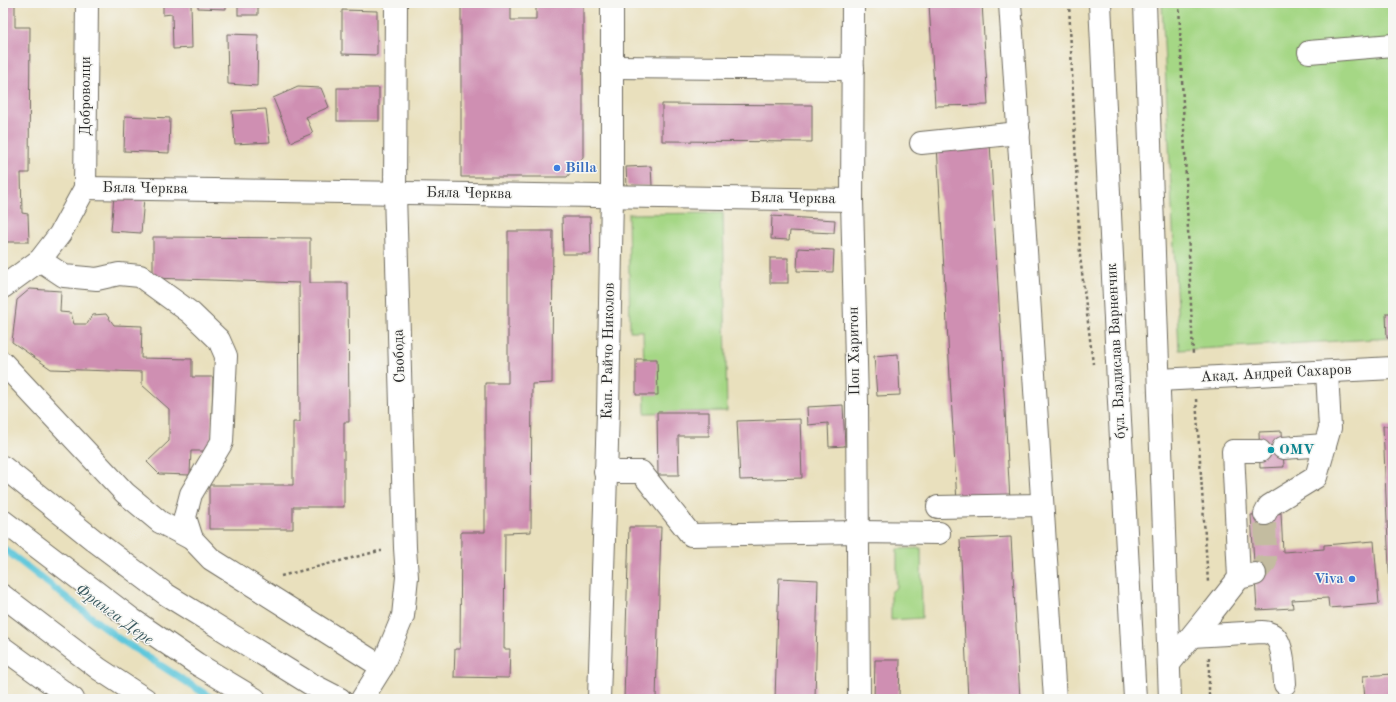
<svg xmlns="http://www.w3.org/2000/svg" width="1396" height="702" viewBox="0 0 1396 702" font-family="'Old Standard TT',serif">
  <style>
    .green { fill: #a5d785; stroke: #688158 }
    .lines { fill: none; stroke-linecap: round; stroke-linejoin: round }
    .stream { stroke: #5fc7db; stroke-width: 7 }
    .building { fill: #cf8fb2 }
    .minor-tunnel { stroke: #c3bca0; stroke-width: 22; stroke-dasharray: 22 11; stroke-linecap: butt }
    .minor-casing { stroke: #6e6a5e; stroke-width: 24 }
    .major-casing { stroke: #6e6a5e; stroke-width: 24 }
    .highway-casing { stroke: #6e6a5e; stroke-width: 24 }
    .path { stroke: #6e6a5e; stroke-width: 2.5; stroke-dasharray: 3 3; stroke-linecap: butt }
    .minor { stroke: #fff; stroke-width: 22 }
    .major { stroke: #fff; stroke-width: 22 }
    .highway { stroke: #fff; stroke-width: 22 }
    .shop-dot { fill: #3f7fe0; stroke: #f6f6f2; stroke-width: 1.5 }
    .culture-dot { fill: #0f9aa8; stroke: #f6f6f2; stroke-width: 1.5 }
    .labels { text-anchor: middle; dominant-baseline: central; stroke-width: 3; stroke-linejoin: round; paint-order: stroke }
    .street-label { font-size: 15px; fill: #2b2b2b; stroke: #f6f6f2 }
    .shop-label { font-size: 15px; font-weight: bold; fill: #366cbe; stroke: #f6f6f2; text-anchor: start }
    .culture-label { font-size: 15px; font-weight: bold; fill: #0d838f; stroke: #f6f6f2; text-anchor: start }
    .water-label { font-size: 16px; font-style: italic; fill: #3b5a60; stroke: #f6f6f2 }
  </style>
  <rect width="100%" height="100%" fill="#f6f6f2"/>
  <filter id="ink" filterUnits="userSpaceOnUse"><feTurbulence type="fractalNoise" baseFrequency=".025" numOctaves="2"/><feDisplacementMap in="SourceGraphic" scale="8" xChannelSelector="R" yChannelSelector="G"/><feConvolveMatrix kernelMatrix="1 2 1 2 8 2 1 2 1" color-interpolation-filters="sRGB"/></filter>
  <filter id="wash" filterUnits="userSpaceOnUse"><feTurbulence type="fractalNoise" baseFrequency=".012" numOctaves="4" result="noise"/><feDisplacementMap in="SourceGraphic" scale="16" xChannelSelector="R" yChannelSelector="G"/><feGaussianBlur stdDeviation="0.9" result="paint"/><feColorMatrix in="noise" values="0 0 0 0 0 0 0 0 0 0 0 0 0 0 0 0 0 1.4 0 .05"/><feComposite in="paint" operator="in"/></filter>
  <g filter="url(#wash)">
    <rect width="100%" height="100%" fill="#e9e0bd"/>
    <!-- green -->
    <g class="green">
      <path d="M1162 3H1393V338L1179 350Z"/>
      <path d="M723 213 727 411 645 413 643 331H630L628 214Z"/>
      <path d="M921 548 922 618 891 620V592L897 587V549Z"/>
    </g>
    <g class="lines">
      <!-- stream -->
      <path class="stream" d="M3 548 118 638 213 699"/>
    </g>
    <g id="blocks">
      <!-- building -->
      <g class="building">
        <path d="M3 3H15V27H30L29 173H21L22 213 28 214 29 242H3Z"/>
        <path d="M163 3H191L192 48 173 49 172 14 163 15Z"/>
        <path d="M198 3H226V9L198 8Z"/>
        <rect x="238" y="3" width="20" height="12"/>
        <path d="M461 3H511V20H536V3H583V157L567 177H461Z"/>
        <path d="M929 3H982L988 105 935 106Z"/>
        <path d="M342 10 377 11V55L342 54Z"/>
        <path d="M227 34 258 35 257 86 228 84Z"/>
        <path d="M298 87 321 88 329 107 306 117 313 133 291 142 273 98Z"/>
        <rect x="337" y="88" width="42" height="33"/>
        <path d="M662 104 812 105V142L662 141Z"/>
        <path d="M266 109 270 142 235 144 232 111Z"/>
        <path d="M125 116 170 118 169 153 124 151Z"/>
        <path d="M990 142 1010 500 957 503 937 145Z"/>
        <path d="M651 166 652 186H627L626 167Z"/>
        <path d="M114 195 144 198 141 233 111 231Z"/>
        <path d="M772 216 835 220 834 233 790 231 789 240 771 239Z"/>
        <path d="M562 217H590L591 254H563Z"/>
        <path d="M508 231H553L552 383 532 384 531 532 505 533 504 649H510L509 678 454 677 455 649H460L461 532H485V383H508Z"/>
        <path d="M153 237 310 238V283H348L349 422H344V507H293V529H209V485H293V422H300L299 283 153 278Z"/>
        <path d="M798 248 834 250 833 272 797 271Z"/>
        <rect x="770" y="258" width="18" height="25"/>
        <path d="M30 289 61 291 60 312 71 313 74 324H87L93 315 106 314 114 325 142 326 141 358 192 359V377H213L211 451H191L190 475 159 474 147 462 169 441V409L142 385V372L51 369 12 342 17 300Z"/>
        <path d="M1386 313H1393V338H1387Z"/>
        <path d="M898 354 900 395 877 396 874 356Z"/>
        <path d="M636 359H657L658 395H636Z"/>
        <path d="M843 405 845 446 829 447 828 423 808 425 807 407Z"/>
        <path d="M657 412H709V436H678L679 475H658Z"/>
        <path d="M800 419 802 478 740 480 737 421Z"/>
        <path d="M1383 426H1393V625H1391V615Z"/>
        <path d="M1282 431 1284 467 1260 468 1259 432Z"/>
        <path d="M1281 513 1283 552 1324 549V545L1374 541 1379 604 1329 608 1328 598 1292 600 1293 608 1257 610 1251 515Z"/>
        <path d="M629 527H661L656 699H624Z"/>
        <path d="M1011 537 1020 699H968L960 539Z"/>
        <path d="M779 578 818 580 815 699H775Z"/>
        <path d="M875 660H900L899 698 874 699Z"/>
        <path d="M1393 674V699H1365L1363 676Z"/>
      </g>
    </g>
  </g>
  <g filter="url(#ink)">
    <use href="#blocks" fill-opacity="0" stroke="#6e6a5e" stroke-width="1"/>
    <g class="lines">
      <!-- minor-tunnel -->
      <path class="minor-tunnel" d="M1255 574 1266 562 1265 514"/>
      <defs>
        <g id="minor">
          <path d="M853 3 852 200 857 403 859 699"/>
          <path d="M1010 3 1055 699"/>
          <path d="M1309 52 1393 45"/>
          <path d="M612 67 853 69"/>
          <path d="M921 143 1019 133"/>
          <path d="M85 188 852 200"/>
          <path d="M40 260 64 276 97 279 119 274 140 276 191 313 219 340 226 356 222 442 191 494 185 517 192 539 211 559 382 667"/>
          <path d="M3 287 40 260 60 234 85 188 87 3"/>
          <path d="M3 363 125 493 160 522 192 539"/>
          <path d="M1159 380 1393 368"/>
          <path d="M1283 448 1325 445"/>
          <path d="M605 472H641L691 535 858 532 939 533"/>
          <path d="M938 507 1042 505"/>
          <path d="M1265 514 1269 506 1316 477 1330 428 1327 372"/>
          <path d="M1239 578 1233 451H1260"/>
          <path d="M1192 636 1262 632C1264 632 1269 633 1271 634 1284 640 1284 671 1285 684"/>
          <path d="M3 648 73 699"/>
          <path d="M1169 664 1210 613V615L1239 578 1255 574"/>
          <path d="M362 699 382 667 403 616 407 577 405 548 395 193 396 3"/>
          <path d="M599 699 608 411 612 196V3"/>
        </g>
        <g id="major">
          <path d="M1100 3 1118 383 1135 699"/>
          <path d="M1145 3 1170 699"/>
        </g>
        <g id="highway">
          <path d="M3 467 95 541 167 595 309 683 340 699"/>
          <path d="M3 521 133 620 197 664 255 699"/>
          <path d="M3 596 99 669 145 699"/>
        </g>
      </defs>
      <!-- minor casing -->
      <use href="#minor" class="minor-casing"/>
      <!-- major casing -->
      <use href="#major" class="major-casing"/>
      <!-- highway casing -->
      <use href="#highway" class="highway-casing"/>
      <!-- path -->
      <g class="path">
        <path d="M1069 3 1080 256 1093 364"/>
        <path d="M1179 3 1193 356"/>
        <path d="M1196 399 1208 582"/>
        <path d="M281 576 379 551H382"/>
        <path d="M1209 657V699"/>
      </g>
      <!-- minor -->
      <use href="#minor" class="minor"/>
      <!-- major -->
      <use href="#major" class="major"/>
      <!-- highway -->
      <use href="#highway" class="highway"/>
    </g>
  </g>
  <!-- markers -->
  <g class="shop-dot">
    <circle cx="557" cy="168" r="4"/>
    <circle cx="1352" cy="579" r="4"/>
  </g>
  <circle class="culture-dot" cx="1271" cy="450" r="4"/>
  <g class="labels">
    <!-- street labels -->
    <g class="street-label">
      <text transform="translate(86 96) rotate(-90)">Доброволци</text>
      <text transform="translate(145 189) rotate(1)">Бяла Черква</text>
      <text transform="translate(469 194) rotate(1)">Бяла Черква</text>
      <text transform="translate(793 199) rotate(1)">Бяла Черква</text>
      <text transform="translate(609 351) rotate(-89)">Кап. Райчо Николов</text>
      <text transform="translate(855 351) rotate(-91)">Поп Харитон</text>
      <text transform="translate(1117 351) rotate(-93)">бул. Владислав Варненчик</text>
      <text transform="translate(400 356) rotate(-92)">Свобода</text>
      <text transform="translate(1276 374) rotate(-3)">Акад. Андрей Сахаров</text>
    </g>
    <!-- shop labels -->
    <g class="shop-label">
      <text x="565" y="168">Billa</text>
      <text x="1344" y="579" text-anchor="end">Viva</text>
    </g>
    <!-- culture labels -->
    <g class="culture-label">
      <text x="1279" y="450">OMV</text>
    </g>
    <!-- water labels -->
    <g class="water-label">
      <text transform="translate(114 615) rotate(36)">Франга Дере</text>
    </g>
  </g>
  <!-- margin -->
  <rect width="1396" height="702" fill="none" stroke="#f6f6f2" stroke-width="16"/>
</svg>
